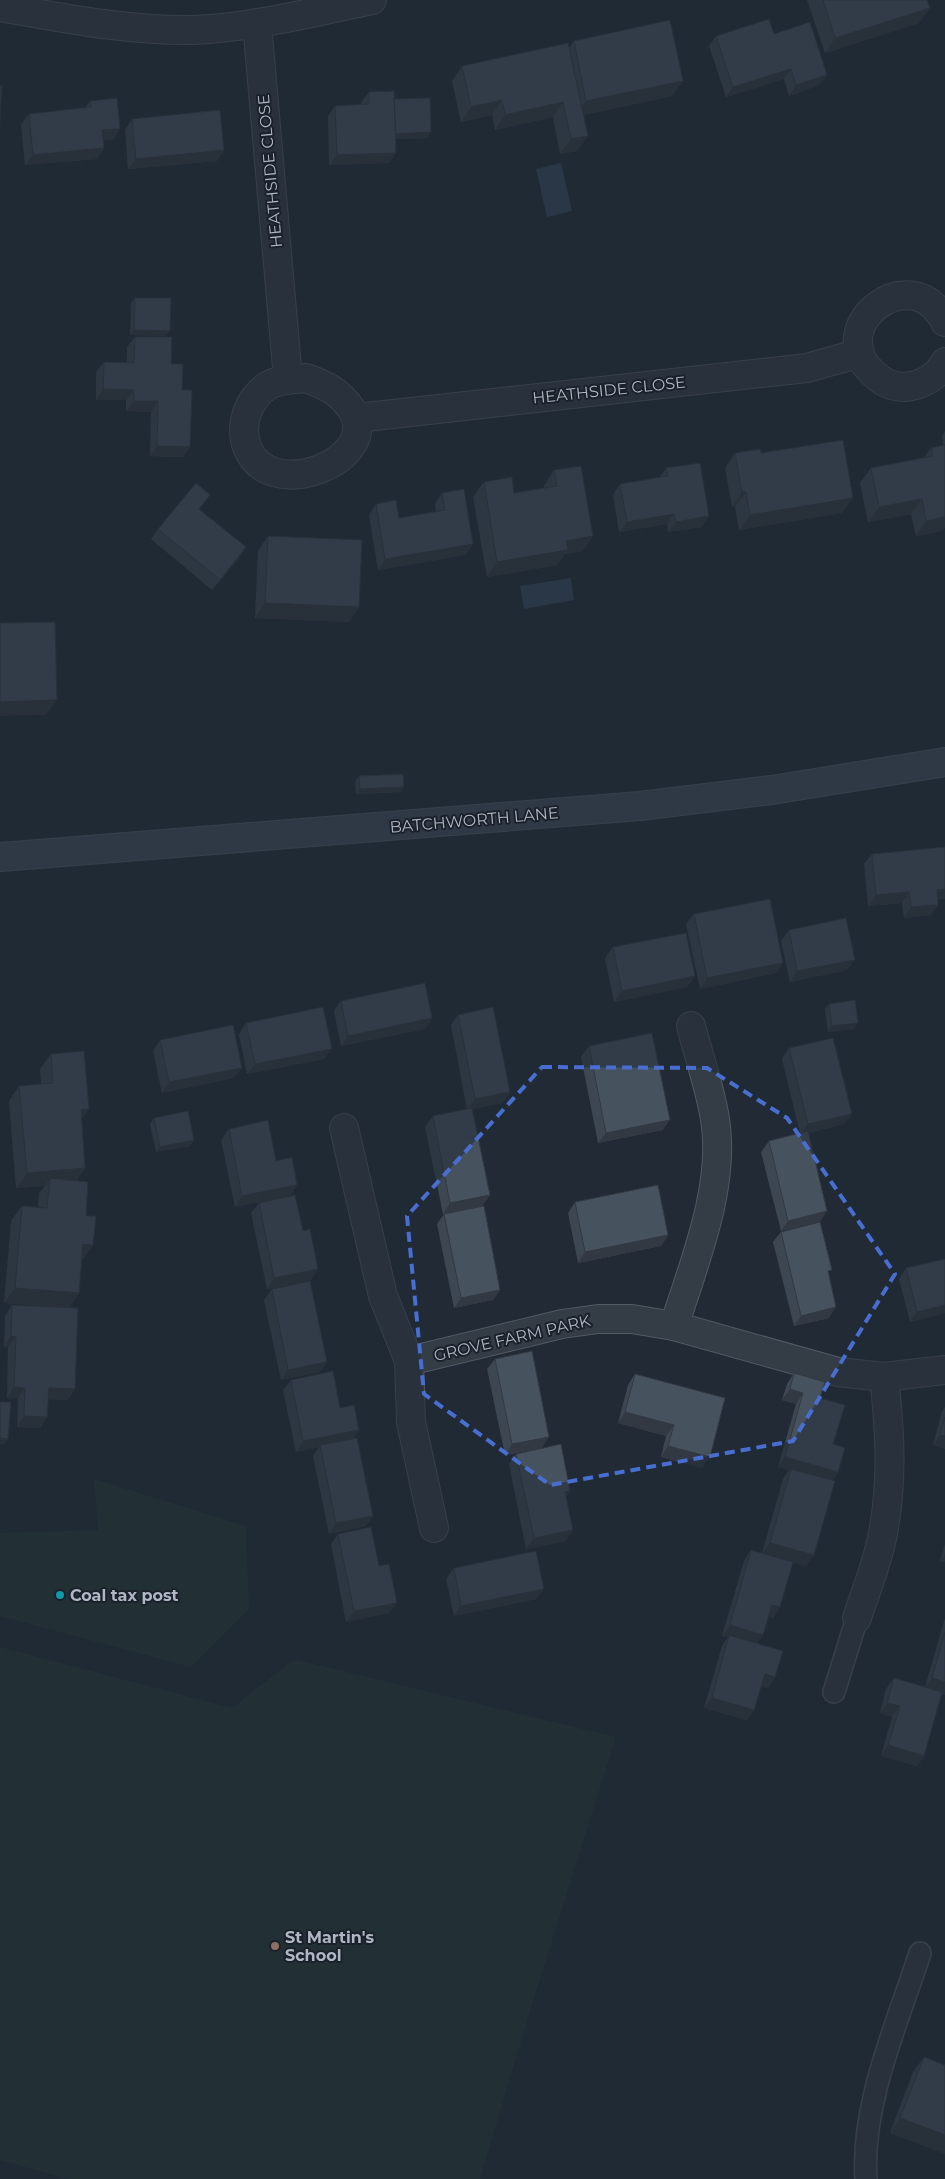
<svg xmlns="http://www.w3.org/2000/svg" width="945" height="2179" viewBox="0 0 945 2179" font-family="Montserrat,sans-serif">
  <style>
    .green { fill: #243737 }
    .water { fill: #36475c }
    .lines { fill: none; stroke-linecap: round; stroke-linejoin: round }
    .lane-casing { stroke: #525a64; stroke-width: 24 }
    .street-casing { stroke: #525a64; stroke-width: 30 }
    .secondary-casing { stroke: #525a64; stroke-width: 30 }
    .lane { stroke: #343c46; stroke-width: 21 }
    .street { stroke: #343c46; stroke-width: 28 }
    .secondary { stroke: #424c59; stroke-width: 28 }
    .wall { fill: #3d4752 }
    .shaded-wall { fill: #323942 }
    .building { fill: #47525f; stroke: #323942 }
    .marked { fill: none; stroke: #486ed2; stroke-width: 4; stroke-dasharray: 10 6; stroke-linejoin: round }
    .culture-dot { fill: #0f9aa8; stroke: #1a212a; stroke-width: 2 }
    .education-dot { fill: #8d6e63; stroke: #1a212a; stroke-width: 2 }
    .labels { text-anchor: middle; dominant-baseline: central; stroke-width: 4; stroke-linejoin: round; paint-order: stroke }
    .street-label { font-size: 16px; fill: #aeb7c3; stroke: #1a212a }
    .poi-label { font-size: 16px; font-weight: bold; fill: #aeb7c3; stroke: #1a212a; text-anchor: start }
  </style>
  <rect width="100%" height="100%" fill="#212a35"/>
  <!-- green -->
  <g class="green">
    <path d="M94 1479 246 1526 249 1609 191 1667 0 1616V1533L98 1530Z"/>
    <path d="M0 1647 232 1708 289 1663 297 1660 616 1737 533 2001 480 2179H69L0 2160Z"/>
  </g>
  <!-- water -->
  <g class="water">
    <path d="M561 163 572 211 547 217 536 169Z"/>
    <path d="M571 578 574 600 524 609 520 586Z"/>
  </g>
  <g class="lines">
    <defs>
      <g id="lane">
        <path d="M834 1692 857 1618"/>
        <path d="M866 2179C861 2104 897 2024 920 1953"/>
      </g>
      <g id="street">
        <path d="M0 7C64 18 127 31 192 30 252 28 313 12 372 0"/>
        <path d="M257 23 288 379"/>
        <path d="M945 322C912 256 821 327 874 374 882 382 893 387 905 387 922 385 937 377 945 362"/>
        <path d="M306 378C326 385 340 392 352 410 383 459 270 506 247 447 239 425 248 398 269 385 280 379 295 379 306 378Z"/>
        <path d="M357 418 807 368 860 353"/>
        <path d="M344 1128 383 1296 409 1361 411 1422 434 1528"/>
        <path d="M674 1326C694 1263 726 1186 715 1119 710 1088 699 1057 691 1026"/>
        <path d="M409 1361 562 1324 598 1319H632L674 1326 838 1372 884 1377 945 1370"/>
        <path d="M857 1618C866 1590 878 1562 883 1533 893 1479 890 1431 884 1377"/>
      </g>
      <path id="secondary" d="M0 857 640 806 772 790 945 762"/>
    </defs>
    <!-- lane casing -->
    <use href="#lane" class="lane-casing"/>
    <!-- street casing -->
    <use href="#street" class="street-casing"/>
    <!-- secondary casing -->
    <use href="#secondary" class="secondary-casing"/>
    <!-- lane -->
    <use href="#lane" class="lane"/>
    <!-- street -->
    <use href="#street" class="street"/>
    <!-- secondary -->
    <use href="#secondary" class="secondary"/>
  </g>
  <!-- wall -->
  <g class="wall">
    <path d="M807 0H927L919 23 825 53Z"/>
    <path d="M774 34 819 85 789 96 784 79 726 97 709 46 716 36Z"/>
    <path d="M574 41 683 81 672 96 583 115 588 136 577 151 560 154 553 117 495 130 492 115 461 122 452 81 462 66 569 48Z"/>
    <path d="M369 92 394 99 427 138 396 139 389 163 329 165 328 116 335 106 361 105V103Z"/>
    <path d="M90 101 120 129 113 140H103L104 148 97 159 25 165 21 124 29 114 85 108Z"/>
    <path d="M132 119 224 150 217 161 128 169 125 130Z"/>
    <path d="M135 298 166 336 130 335 131 303Z"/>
    <path d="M135 337 171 364 182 390 183 457 150 456 151 412 126 411V400H96V372L104 362H127V347Z"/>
    <path d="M945 431V527L942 531 916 536 911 514 868 522 860 483 871 468 924 458 931 448 943 445 942 436Z"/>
    <path d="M735 453H761L842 513 739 530 735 507H732L725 468Z"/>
    <path d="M666 468 702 527 668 532 667 524 619 532 613 495 620 484 660 477Z"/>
    <path d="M554 470 583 551 565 554 557 565 487 577 473 497 484 482 514 493 544 488V486Z"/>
    <path d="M442 493 473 544 465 555 378 570 369 515 376 504 399 518 436 512 435 504Z"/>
    <path d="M158 529 239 558 212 590 151 539Z"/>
    <path d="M268 536 349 622 255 618 258 551Z"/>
    <path d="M359 776 404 787 400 792 356 794 355 782Z"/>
    <path d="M945 847V899H938V905L931 915 904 918 902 903 868 906 864 864 872 854Z"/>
    <path d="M694 914 776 973 700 989 686 924Z"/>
    <path d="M789 930 847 970 790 982 781 941Z"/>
    <path d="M613 947 695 976 687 987 614 1002 605 958Z"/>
    <path d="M341 1001 432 1018 425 1029 341 1046 334 1011Z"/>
    <path d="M829 1004 854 1029 828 1032 825 1009Z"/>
    <path d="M458 1015 503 1103 472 1109 490 1195 482 1206 500 1290 493 1300 454 1308 437 1224 444 1214H443L425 1127 433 1116 467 1109 451 1025Z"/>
    <path d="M246 1023 324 1059 247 1074 239 1034Z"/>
    <path d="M160 1040 234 1078 162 1093 153 1051Z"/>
    <path d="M589 1046 663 1130 598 1143 581 1057Z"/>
    <path d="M789 1048 844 1124 809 1133 820 1222 781 1231 761 1152 769 1141 800 1133 782 1059Z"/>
    <path d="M51 1054 81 1120 85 1168 76 1181 83 1260H82L79 1293 69 1308 68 1400 48 1399 47 1417 40 1428 17 1427 18 1398H7L8 1347H4L5 1316 12 1305 52 1307 4 1303 11 1221 22 1206 38 1207 39 1193 45 1186 16 1188 9 1101 19 1086 41 1084 40 1069Z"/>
    <path d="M154 1118 194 1140 190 1146 156 1152 150 1124Z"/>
    <path d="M229 1129 276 1161 297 1185 290 1196 235 1207 221 1140Z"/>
    <path d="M575 1202 668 1235 661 1246 578 1263 568 1213Z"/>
    <path d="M259 1203 311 1280 267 1289 251 1213Z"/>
    <path d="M781 1232 829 1275V1318L794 1326 773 1242Z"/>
    <path d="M906 1268 945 1313 910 1322 899 1279Z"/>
    <path d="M272 1289 320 1372 281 1380 264 1300Z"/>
    <path d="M495 1359 542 1448 505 1455 487 1369Z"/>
    <path d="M794 1373 820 1398 833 1444 838 1472 832 1481 814 1555 806 1566 771 1556 780 1607 773 1618 769 1616 757 1643 768 1688 761 1686 754 1710 747 1720 704 1708 722 1646 728 1637 722 1636 744 1561 751 1550 762 1553 783 1479 789 1470 778 1467 796 1404 782 1400 787 1384Z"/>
    <path d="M635 1374 725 1398 702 1468 661 1457 666 1436 618 1423 628 1385Z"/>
    <path d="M291 1380 340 1408 353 1439 366 1526 329 1534 313 1456 319 1447 296 1452 283 1390Z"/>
    <path d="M945 1407V1449L933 1445 942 1411Z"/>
    <path d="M516 1454 566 1541 526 1549 509 1464Z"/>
    <path d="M338 1534 379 1566 397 1603 389 1613 346 1622 331 1544Z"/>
    <path d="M945 1544V1562L940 1561Z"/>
    <path d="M454 1568 536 1599 454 1616 446 1579Z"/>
    <path d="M945 1618V1695L942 1694 924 1756 917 1766 881 1756 892 1717 880 1713 886 1689 894 1678 925 1687Z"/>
    <path d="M924 2057 945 2065 890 2133 913 2072Z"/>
  </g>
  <!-- shaded-wall -->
  <g class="shaded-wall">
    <path d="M930 8 919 23 825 53 835 38Z"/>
    <path d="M791 69 784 79 726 97 733 87Z"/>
    <path d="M827 75 819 85 789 96 796 85Z"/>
    <path d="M683 81 672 96 576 116 586 101Z"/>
    <path d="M502 100 492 115 461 122 471 107Z"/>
    <path d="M563 102 553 117 495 130 505 115Z"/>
    <path d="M120 129 113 140 95 141 102 130Z"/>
    <path d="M431 132 427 138 392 139 396 134Z"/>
    <path d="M588 136 577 151 560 154 571 139Z"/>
    <path d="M104 148 97 159 25 165 33 155Z"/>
    <path d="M224 150 217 161 128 169 136 159Z"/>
    <path d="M396 153 389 163 329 165 337 155Z"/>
    <path d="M134 330 170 331 166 336 130 335Z"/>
    <path d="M103 389 134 390 126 400H96Z"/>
    <path d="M134 401H158L151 412 126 411Z"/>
    <path d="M157 446 190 447 183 457 150 456Z"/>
    <path d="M742 492H746L735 507H732Z"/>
    <path d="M853 498 842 513 739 530 750 515Z"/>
    <path d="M922 499 911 514 868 522 879 507Z"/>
    <path d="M674 514 667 524 619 532 627 522Z"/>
    <path d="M709 516 702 527 668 532 676 522Z"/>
    <path d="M945 517V527L942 531 916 536 926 521Z"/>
    <path d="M593 536 583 551 565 554 557 565 487 577 497 562 566 541Z"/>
    <path d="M473 544 465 555 378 570 385 559Z"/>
    <path d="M246 547 239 558 212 590 220 580Z"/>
    <path d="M265 603 359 607 349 622 255 618Z"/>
    <path d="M57 700 46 715 0 716V702Z"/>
    <path d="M404 787 400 792 356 794 360 789Z"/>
    <path d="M945 889V899L930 900 937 890Z"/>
    <path d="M909 892 902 903 868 906 876 895Z"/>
    <path d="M938 905 931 915 904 918 911 907Z"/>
    <path d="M855 960 847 970 790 982 797 971Z"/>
    <path d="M783 963 776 973 700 989 707 978Z"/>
    <path d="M695 976 687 987 614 1002 622 991Z"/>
    <path d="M432 1018 425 1029 341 1046 348 1036Z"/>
    <path d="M858 1023 854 1029 828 1032 832 1026Z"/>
    <path d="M332 1049 324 1059 247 1074 255 1064Z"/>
    <path d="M242 1068 234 1078 162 1093 169 1082Z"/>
    <path d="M510 1092 503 1103 467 1110 475 1099Z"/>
    <path d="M89 1109 78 1124 81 1110Z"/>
    <path d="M852 1114 844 1124 800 1135 808 1124Z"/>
    <path d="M670 1120 663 1130 598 1143 606 1133Z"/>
    <path d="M194 1140 190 1146 156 1152 160 1147Z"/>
    <path d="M85 1168 75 1183 50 1178 45 1186 16 1188 27 1173Z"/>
    <path d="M297 1185 290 1196 235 1207 242 1196Z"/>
    <path d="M490 1195 482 1206 443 1214 450 1203Z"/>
    <path d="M827 1211 820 1222 781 1231 788 1221Z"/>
    <path d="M668 1235 661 1246 578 1263 585 1252Z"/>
    <path d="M83 1244 93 1245 83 1260 73 1259Z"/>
    <path d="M318 1269 311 1280 267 1289 274 1278Z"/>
    <path d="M15 1288 79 1293 69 1308 4 1303Z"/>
    <path d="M500 1290 493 1300 454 1308 461 1298Z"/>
    <path d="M945 1305V1313L910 1322 917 1312Z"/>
    <path d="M836 1307 829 1318 794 1326 801 1316Z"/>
    <path d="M11 1336 16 1337 8 1347H4Z"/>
    <path d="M327 1362 320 1372 281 1380 288 1370Z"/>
    <path d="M14 1387 25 1388 18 1398H7Z"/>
    <path d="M49 1388 75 1389 68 1400 41 1399Z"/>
    <path d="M790 1389 803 1393 796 1404 782 1400Z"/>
    <path d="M625 1412 674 1425 666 1436 618 1423Z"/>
    <path d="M24 1416 47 1417 40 1428 17 1427Z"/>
    <path d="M359 1430 352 1441 320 1445 319 1447 296 1452 303 1441Z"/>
    <path d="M940 1435 945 1436V1449L933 1445Z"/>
    <path d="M549 1437 542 1448 505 1455 512 1444Z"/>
    <path d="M0 1438 8 1439 5 1444H0Z"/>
    <path d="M668 1446 710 1457 702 1468 661 1457Z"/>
    <path d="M785 1457 838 1472 831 1482 791 1469 789 1470 778 1467Z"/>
    <path d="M570 1491 563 1502 565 1492Z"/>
    <path d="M373 1516 366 1526 329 1534 336 1523Z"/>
    <path d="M573 1530 566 1541 526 1549 534 1538Z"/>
    <path d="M770 1543 814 1555 806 1566 762 1554Z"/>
    <path d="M945 1554V1562L940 1561Z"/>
    <path d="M544 1589 536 1599 454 1616 461 1606Z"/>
    <path d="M397 1603 389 1613 346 1622 354 1611Z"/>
    <path d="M772 1605 780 1607 773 1618 765 1615Z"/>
    <path d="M730 1625 763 1635 756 1645 729 1635 728 1637 722 1636Z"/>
    <path d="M765 1674 775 1677 768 1688 757 1685Z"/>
    <path d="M932 1678 945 1682V1695L924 1689Z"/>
    <path d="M712 1698 754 1710 747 1720 704 1708Z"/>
    <path d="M887 1703 900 1706 892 1717 880 1713Z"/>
    <path d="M888 1745 924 1756 917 1766 881 1756Z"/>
    <path d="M900 2118 945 2135V2154L890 2133Z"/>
  </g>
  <!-- building -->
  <g class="building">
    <path d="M823 0H927L930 8 835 38Z"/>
    <path d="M769 19 774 34 810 22 827 75 796 85 791 69 733 87 716 36Z"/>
    <path d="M670 20 683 81 586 101 574 41Z"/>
    <path d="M568 43 588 136 571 139 563 102 505 115 502 100 471 107 462 66Z"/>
    <path d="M0 86H2L0 122Z"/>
    <path d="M394 91 396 153 337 155 335 106 369 104V92Z"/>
    <path d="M117 98 120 129 102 130 104 148 33 155 29 114 91 107 90 101Z"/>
    <path d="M430 98 431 132 396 134 394 99Z"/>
    <path d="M220 110 224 150 136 159 132 119Z"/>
    <path d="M135 298H171L170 331 134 330Z"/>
    <path d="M135 337H172L171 364H183L182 390H192L190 447 157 446 158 401H134V390L103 389 104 362 134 363Z"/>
    <path d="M843 440 853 498 750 515 746 492H742L735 453 760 449 761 453Z"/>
    <path d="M945 445V517L926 521 922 499 879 507 871 468 933 456 931 448Z"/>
    <path d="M700 463 709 516 676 522 674 514 627 522 620 484 668 476 666 468Z"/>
    <path d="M581 466 593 536 566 541 568 550 497 562 484 482 512 477 514 493 557 486 554 470Z"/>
    <path d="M196 483 210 495 199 509 246 547 220 580 158 529Z"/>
    <path d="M464 489 473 544 385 559 376 504 396 500 399 518 445 510 442 493Z"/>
    <path d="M268 536 362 540 359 607 265 603Z"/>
    <path d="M55 622 57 700 0 702V623Z"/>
    <path d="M403 774 404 787 360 789 359 776Z"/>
    <path d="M945 847V889L937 890 938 905 911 907 909 892 876 895 872 854Z"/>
    <path d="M770 899 783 963 707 978 694 914Z"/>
    <path d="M846 918 855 960 797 971 789 930Z"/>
    <path d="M686 933 695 976 622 991 613 947Z"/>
    <path d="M425 983 432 1018 348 1036 341 1001Z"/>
    <path d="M855 1000 858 1023 832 1026 829 1004Z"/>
    <path d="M323 1007 332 1049 255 1064 246 1023Z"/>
    <path d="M493 1007 510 1092 475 1099 458 1015Z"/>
    <path d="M233 1025 242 1068 169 1082 160 1040Z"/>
    <path d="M652 1033 670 1120 606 1133 589 1046Z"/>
    <path d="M833 1038 852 1114 808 1124 789 1048Z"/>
    <path d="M84 1051 89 1109 81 1110 85 1168 27 1173 19 1086 53 1083 51 1054Z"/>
    <path d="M472 1108 490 1195 450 1203 433 1116Z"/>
    <path d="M188 1111 194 1140 160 1147 154 1118Z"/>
    <path d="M268 1120 276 1161 292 1157 297 1185 242 1196 229 1129Z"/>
    <path d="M808 1131 827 1211 788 1221 769 1141Z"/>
    <path d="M50 1178 88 1182 86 1216H96L93 1245 83 1244 79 1293 15 1288 22 1206 47 1208Z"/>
    <path d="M658 1185 668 1235 585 1252 575 1202Z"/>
    <path d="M295 1195 303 1231 310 1229 318 1269 274 1278 259 1203Z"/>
    <path d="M484 1206 500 1290 461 1298 444 1214Z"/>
    <path d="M820 1222 832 1270 828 1271 836 1307 801 1316 781 1232Z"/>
    <path d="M945 1259V1305L917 1312 906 1268Z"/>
    <path d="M310 1281 327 1362 288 1370 272 1289Z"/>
    <path d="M12 1305 78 1308 75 1389 49 1388 47 1417 24 1416 25 1388 14 1387 16 1337 11 1336Z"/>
    <path d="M532 1351 549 1437 512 1444 495 1359Z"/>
    <path d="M333 1371 340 1408 354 1405 359 1430 303 1441 291 1380Z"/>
    <path d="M794 1373 825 1382 820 1398 845 1405 833 1444 845 1448 838 1472 785 1457 803 1393 790 1389Z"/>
    <path d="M635 1374 725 1398 710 1457 668 1446 674 1425 625 1412Z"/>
    <path d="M0 1402H11L8 1439 0 1438Z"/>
    <path d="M945 1417V1436L940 1435Z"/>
    <path d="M357 1438 373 1516 336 1523 320 1445Z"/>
    <path d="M561 1444 570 1491 565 1492 573 1530 534 1538 516 1454Z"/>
    <path d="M791 1469 835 1481 814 1555 770 1543Z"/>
    <path d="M371 1527 379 1566 389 1564 397 1603 354 1611 338 1534Z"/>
    <path d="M751 1550 793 1562 780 1607 772 1605 763 1635 730 1625Z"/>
    <path d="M536 1551 544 1589 461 1606 454 1568Z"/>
    <path d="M945 1632V1682L932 1678Z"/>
    <path d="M729 1635 783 1651 775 1677 765 1674 754 1710 712 1698Z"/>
    <path d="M894 1678 942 1692 924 1756 888 1745 900 1706 887 1703Z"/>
    <path d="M924 2057 945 2065V2135L900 2118Z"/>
  </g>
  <!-- marked area -->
  <path d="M0 0H945V2179H0ZM542 1067 707 1068 787 1118 895 1274 793 1441 550 1485 424 1394 407 1216Z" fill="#212a35" fill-opacity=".55" fill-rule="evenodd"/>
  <path class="marked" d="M542 1067 707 1068 787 1118 895 1274 793 1441 550 1485 424 1394 407 1216Z"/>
  <!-- markers -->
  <circle class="culture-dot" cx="60" cy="1595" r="5"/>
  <circle class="education-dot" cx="275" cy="1946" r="5"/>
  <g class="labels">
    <!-- street labels -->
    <g class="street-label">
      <text transform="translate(270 171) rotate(-95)">HEATHSIDE CLOSE</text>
      <text transform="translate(609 390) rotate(-6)">HEATHSIDE CLOSE</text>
      <text transform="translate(474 820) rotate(-5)">BATCHWORTH LANE</text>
      <text transform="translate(512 1338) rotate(-13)">GROVE FARM PARK</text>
    </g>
    <!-- poi labels -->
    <g class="poi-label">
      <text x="70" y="1595">Coal tax post</text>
      <text x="285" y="1937">St Martin's<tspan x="285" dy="18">School</tspan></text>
    </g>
  </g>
</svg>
